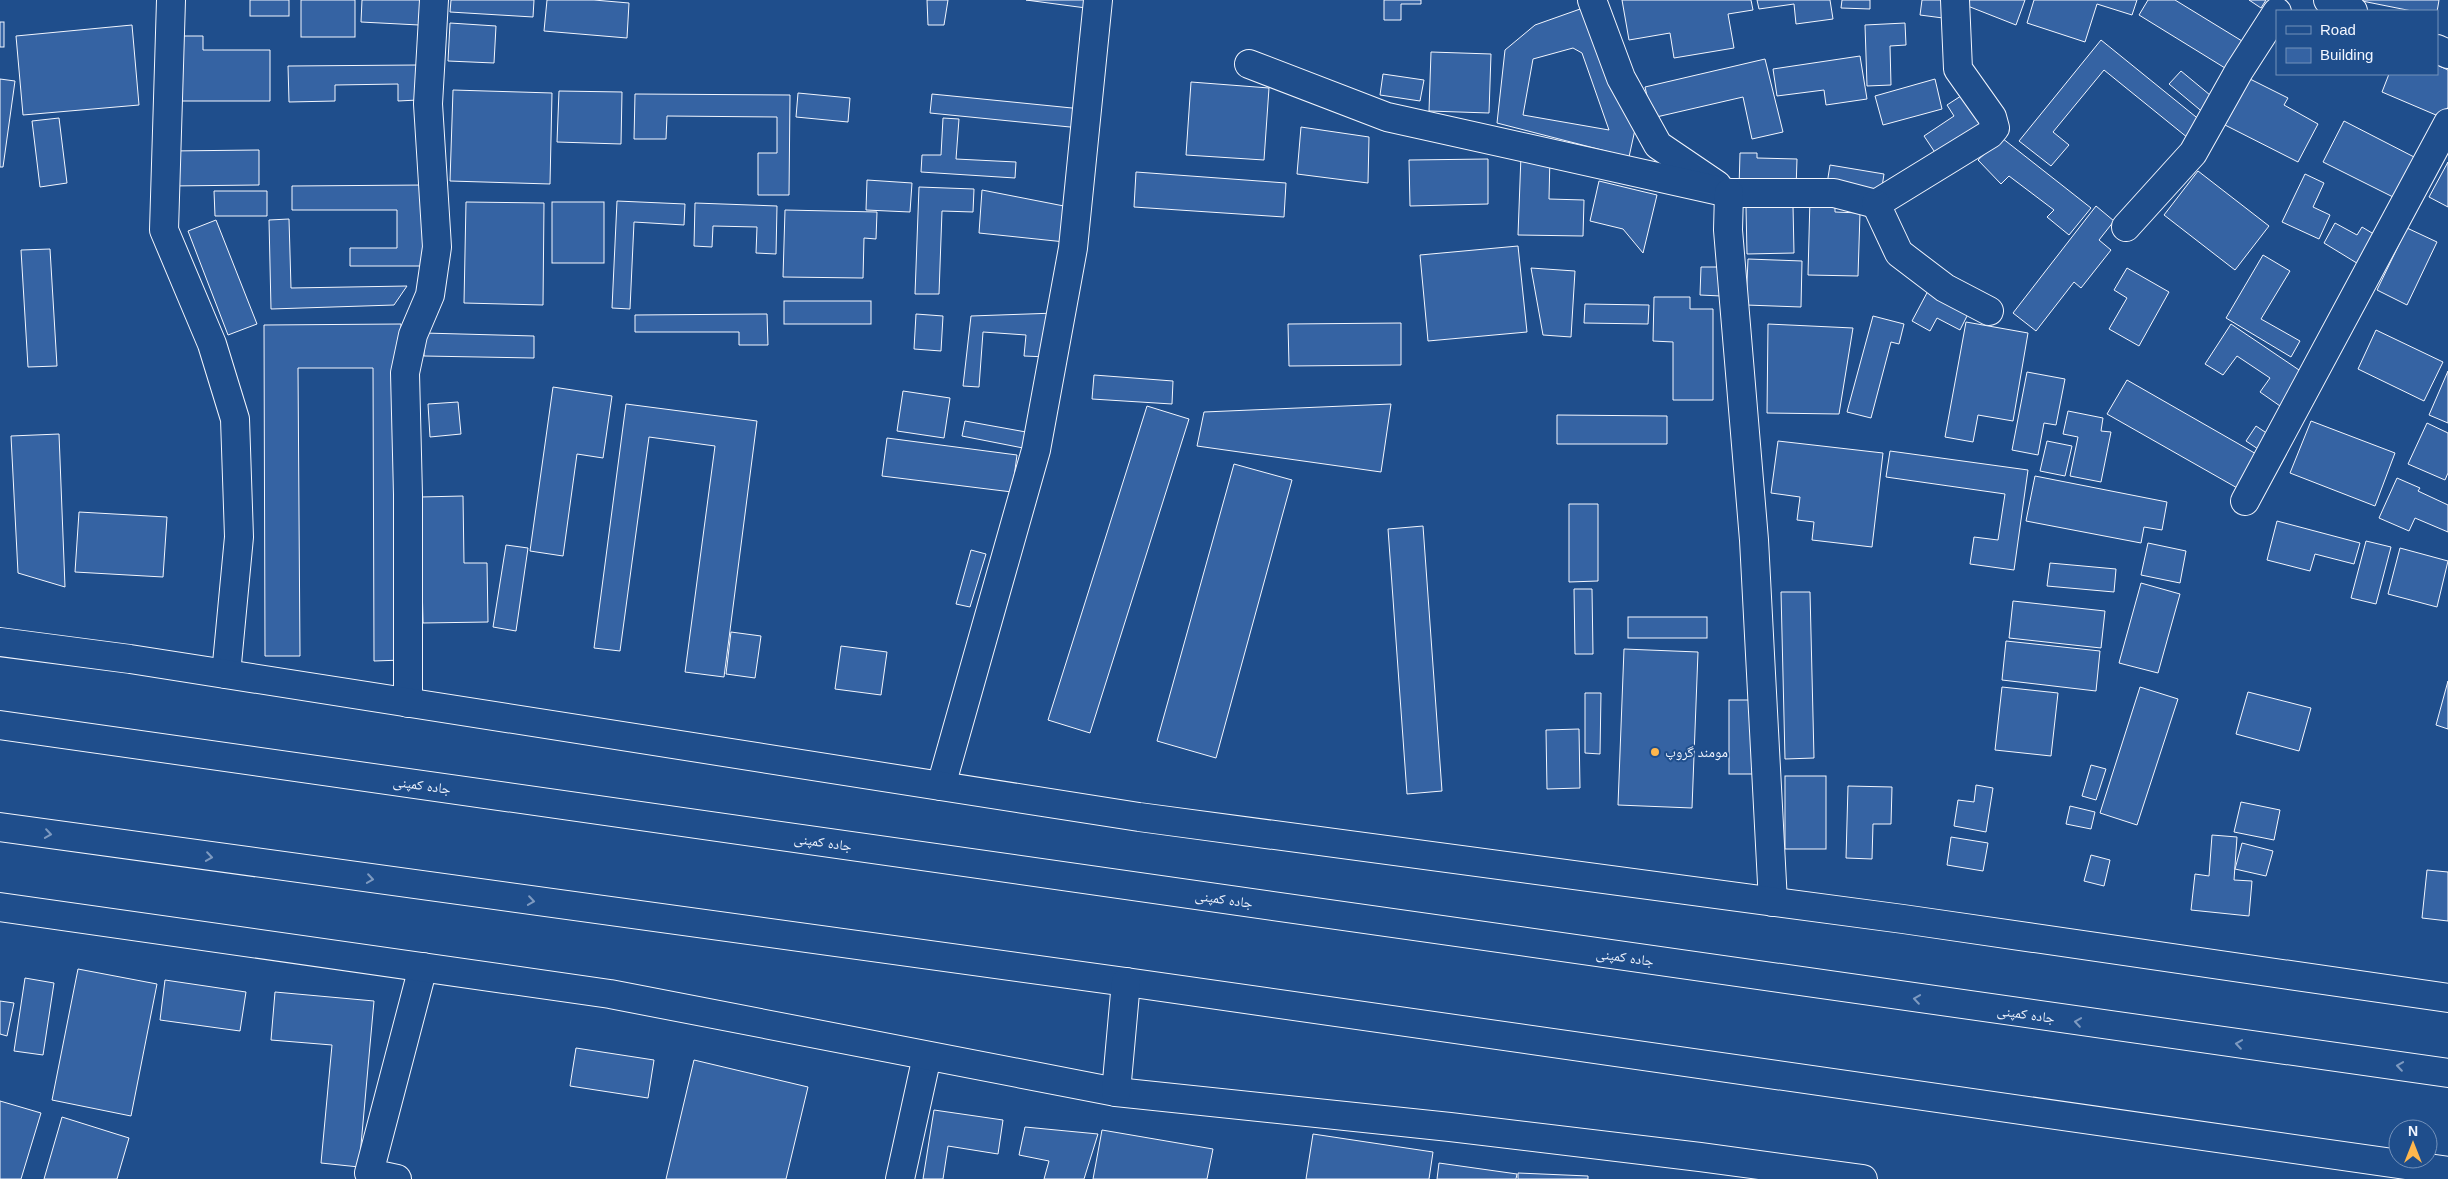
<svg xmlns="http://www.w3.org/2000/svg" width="2448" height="1179" viewBox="0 0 2448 1179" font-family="Arial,'Noto Naskh Arabic',sans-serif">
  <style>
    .building { fill: #3563a3; stroke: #f2f6ff; fill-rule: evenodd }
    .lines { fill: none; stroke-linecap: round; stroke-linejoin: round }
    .street-casing { stroke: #f2f6ff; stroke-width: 30 }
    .secondary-casing { stroke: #f2f6ff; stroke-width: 30 }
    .highway-casing { stroke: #f2f6ff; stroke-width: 30 }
    .street { stroke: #1f4e8c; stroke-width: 28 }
    .secondary { stroke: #1f4e8c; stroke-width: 28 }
    .highway { stroke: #1f4e8c; stroke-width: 28 }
    .oneway { stroke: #7e9ac0 }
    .poi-dot { fill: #ffb74d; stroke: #1f4e8c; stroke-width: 2 }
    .labels { text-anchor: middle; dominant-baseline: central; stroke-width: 4; stroke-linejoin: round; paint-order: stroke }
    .poi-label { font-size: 14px; fill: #f2f6ff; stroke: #1f4e8c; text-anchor: start }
    .street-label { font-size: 14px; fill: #f2f6ff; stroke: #1f4e8c }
  </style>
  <rect width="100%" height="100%" fill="#1f4e8c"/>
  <!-- building -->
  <g class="building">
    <rect x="250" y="0" width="39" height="16"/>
    <rect x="301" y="0" width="54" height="37"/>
    <path d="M362 0H420L419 25 361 22Z"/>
    <path d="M451 0H534L533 17 450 12Z"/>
    <path d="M547 0H594L629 3 627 38 544 31Z"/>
    <path d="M927 0H948L944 25H928Z"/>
    <path d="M1026 0H1087L1086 8Z"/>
    <path d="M1384 0H1421V4H1401V20H1384Z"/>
    <path d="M1622 0H1751L1753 10 1728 14 1734 48 1674 58 1670 33 1629 40Z"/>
    <path d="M1757 0H1830L1833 19 1796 24 1794 4 1759 9Z"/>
    <path d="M1842 0H1870V9L1841 8Z"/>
    <path d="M1922 0H1945L1943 18 1920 15Z"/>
    <path d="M1961 0H2025L2016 25 1960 3Z"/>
    <path d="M2034 0H2137L2132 15 2097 4 2085 42 2027 23Z"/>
    <path d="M2148 0H2175L2242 41 2225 68 2139 15Z"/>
    <path d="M2249 0H2266L2261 8Z"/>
    <path d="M2357 0H2439L2437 12 2412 11Z"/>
    <path d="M1583 8 1636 125 1629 157 1497 123 1505 50 1535 25ZM1573 48 1582 53 1609 130 1523 115 1533 59Z"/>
    <rect x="0" y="22" width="4" height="25"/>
    <path d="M450 23 496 26 494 63 448 61Z"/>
    <path d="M1905 23 1906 45 1890 46 1891 85 1867 86 1865 25Z"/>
    <path d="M132 25 139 105 23 115 16 36Z"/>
    <path d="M174 36H203V50H270V101H174Z"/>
    <path d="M2101 40 2201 121 2188 138 2104 70 2053 132 2069 145 2051 166 2019 141Z"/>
    <path d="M1431 52 1491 54 1489 113 1429 111Z"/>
    <path d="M1860 56 1867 99 1826 105 1824 90 1777 96 1773 69Z"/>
    <path d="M1765 59 1783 132 1752 139 1743 97 1652 118 1645 87Z"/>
    <path d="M418 65V100L398 101V84L335 85V101L289 102 288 66Z"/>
    <path d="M2437 65 2448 70V107L2443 118 2382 92 2389 74H2437Z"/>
    <path d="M2181 71 2216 100 2205 114 2169 84Z"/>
    <path d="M1383 74 1424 80 1420 101 1380 95Z"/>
    <path d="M0 79 15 81 3 167H0Z"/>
    <path d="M1935 79 1942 109 1883 125 1875 96Z"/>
    <path d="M2250 79 2288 98 2284 105 2318 124 2298 162 2225 125Z"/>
    <path d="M1191 82 1269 88 1264 160 1186 155Z"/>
    <path d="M453 90 552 93 550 184 450 181Z"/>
    <path d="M559 91 622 92 621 144 557 142Z"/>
    <path d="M1967 92 1988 124 1938 157 1924 136 1954 116 1947 105Z"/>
    <path d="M798 93 850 98 848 122 796 117Z"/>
    <path d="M635 94 790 95 789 195H758V153H777V117L667 116 666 139H634Z"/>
    <path d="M932 94 1082 109 1080 128 930 113Z"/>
    <path d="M59 118 67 183 40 187 32 121Z"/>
    <path d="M943 118 959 119 956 159 1016 162 1015 178 921 172 922 155H941Z"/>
    <path d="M2344 121 2416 158 2395 198 2323 162Z"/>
    <path d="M1301 127 1369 137 1368 183 1297 174Z"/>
    <path d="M2002 138 2091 208 2069 235 2047 217 2054 210 2009 176 2001 184 1978 160Z"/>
    <path d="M259 150V185L170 186 169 151Z"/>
    <path d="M1740 153H1757V158L1797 159 1796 189 1739 188Z"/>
    <path d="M1521 155H1550L1549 199 1584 200 1583 236 1518 235Z"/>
    <path d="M1488 159V204L1410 206 1409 160Z"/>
    <path d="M2448 162V207L2429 197Z"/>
    <path d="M1830 165 1884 174 1881 193 1827 184Z"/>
    <path d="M2198 171 2269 226 2235 270 2164 215Z"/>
    <path d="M1136 172 1286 183 1284 217 1134 207Z"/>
    <path d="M2305 174 2324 183 2313 207 2330 215 2319 239 2282 222Z"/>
    <path d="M867 180 912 183 910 212 866 210Z"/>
    <path d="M1599 181 1657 195 1643 253 1623 229 1590 221Z"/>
    <path d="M425 185V266H350V248H397V210H292V186Z"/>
    <path d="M919 187 974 189 973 212 942 211 939 294H915Z"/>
    <path d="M982 190 1069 207 1065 242 979 233Z"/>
    <path d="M214 191H267V216H215Z"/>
    <path d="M1810 198H1835V212L1860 213 1858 276 1808 275Z"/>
    <path d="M617 201 685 204 684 225 634 222 630 309 612 308Z"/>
    <path d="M466 202 544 203 543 305 464 303Z"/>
    <rect x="552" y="202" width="52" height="61"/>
    <path d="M695 203 777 206 776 254 756 253 757 227 713 226 712 247 694 246Z"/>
    <path d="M1793 206 1794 253 1747 254 1746 207Z"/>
    <path d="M2096 206 2114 221 2099 240 2111 250 2081 288 2074 282 2036 331 2013 313Z"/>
    <path d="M785 210 877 212 876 239 864 238 863 278 783 277Z"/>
    <path d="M289 219 291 288 407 286 394 305 271 309 269 220Z"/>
    <path d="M216 220 257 324 228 335 188 231Z"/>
    <path d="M2335 223 2357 235 2362 227 2377 236 2360 265 2324 243Z"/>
    <path d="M2407 228 2437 242 2407 305 2377 290Z"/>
    <path d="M1518 246 1527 332 1428 341 1420 255Z"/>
    <path d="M50 249 57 366 28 367 21 250Z"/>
    <path d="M2263 255 2290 271 2261 319 2300 341 2291 357 2226 318Z"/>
    <path d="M1748 259 1802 261 1801 307 1746 305Z"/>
    <path d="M1701 267H1722L1721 296 1700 295Z"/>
    <path d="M1531 268 1575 271 1571 337 1543 335Z"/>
    <path d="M2127 268 2169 292 2139 346 2109 329 2127 298 2114 290Z"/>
    <path d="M1929 289 1970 310 1960 330 1937 318 1930 331 1912 321Z"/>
    <path d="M1654 297H1690V309H1713V400H1673V342L1653 341Z"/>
    <rect x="784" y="301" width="87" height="23"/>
    <path d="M1585 304 1649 305 1648 324 1584 323Z"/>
    <path d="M1056 313 1048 357 1024 356 1026 335 983 332 979 387 963 386 971 316Z"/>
    <path d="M767 314 768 345H739V332H635V315Z"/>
    <path d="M916 314 943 316 941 351 914 349Z"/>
    <path d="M1873 316 1904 324 1899 344 1891 342 1871 418 1847 412Z"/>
    <path d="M1966 322 2028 333 2013 421 1978 415 1973 442 1945 437Z"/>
    <path d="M1401 323V365L1289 366 1288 324Z"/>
    <path d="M401 324 403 660 374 661 373 368H298L300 656H265L264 325Z"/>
    <path d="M1768 324 1853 328 1839 414 1767 413Z"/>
    <path d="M2231 324 2302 372 2280 406 2260 392 2270 378 2237 356 2223 375 2205 364Z"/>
    <path d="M2376 330 2443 362 2424 401 2358 369Z"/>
    <path d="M424 333 534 336V358L424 356Z"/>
    <path d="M2448 371V423L2429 415Z"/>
    <path d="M2027 372 2065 379 2056 425 2044 423 2038 455 2012 450Z"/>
    <path d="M1094 375 1173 381 1172 404 1092 399Z"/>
    <path d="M2127 380 2258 455 2239 489 2107 414Z"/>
    <path d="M553 387 612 396 603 458 577 454 563 556 530 551Z"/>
    <path d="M903 391 950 398 944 438 897 431Z"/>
    <path d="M458 402 461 434 430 437 428 404Z"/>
    <path d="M626 404 757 421 724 677 685 672 715 446 649 437 620 651 594 648Z"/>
    <path d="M1391 404 1381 472 1197 446 1204 412Z"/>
    <path d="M1147 406 1189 419 1090 733 1048 720Z"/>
    <path d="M2068 411 2103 418 2101 431 2111 432 2101 482 2070 476 2078 437 2063 434Z"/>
    <path d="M1557 415 1667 416V444H1557Z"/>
    <path d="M965 421 1026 432 1023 448 962 436Z"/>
    <path d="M2311 421 2395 453 2375 506 2290 473Z"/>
    <path d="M2427 423 2448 433V473L2445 480 2408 464Z"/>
    <path d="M2256 426 2271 436 2261 451 2246 441Z"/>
    <path d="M59 434 65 587 18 573 11 436Z"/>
    <path d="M887 438 1017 455 1012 492 882 476Z"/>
    <path d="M1778 441 1883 453 1872 547 1812 540 1814 522 1797 520 1800 497 1771 493Z"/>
    <path d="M2047 441 2072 446 2065 476 2040 471Z"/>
    <path d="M1890 451 2028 470 2014 570 1970 564 1974 537 1998 540 2005 494 1886 477Z"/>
    <path d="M1234 464 1292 480 1216 758 1157 741Z"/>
    <path d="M2035 476 2167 502 2162 530 2144 527 2141 543 2026 521Z"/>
    <path d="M2397 478 2420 488 2418 491 2448 505V532L2415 518 2409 531 2379 518Z"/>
    <path d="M463 496 464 563H487L488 622 423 623 420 497Z"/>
    <path d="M1569 504H1598V581L1569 582Z"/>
    <path d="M79 512 167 517 163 577 75 572Z"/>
    <path d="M2277 521 2360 543 2354 564 2315 554 2310 571 2267 560Z"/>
    <path d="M1423 526 1442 791 1407 794 1388 529Z"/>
    <path d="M2366 541 2391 547 2376 604 2351 598Z"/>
    <path d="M2148 543 2186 551 2180 583 2141 575Z"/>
    <path d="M506 545 528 548 516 631 493 627Z"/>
    <path d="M2400 548 2448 561 2437 607 2388 594Z"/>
    <path d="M971 550 986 554 970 607 956 604Z"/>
    <path d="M2050 563 2116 569 2114 592 2047 586Z"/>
    <path d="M2141 583 2180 594 2158 673 2119 663Z"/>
    <path d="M1574 589H1592L1593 654H1575Z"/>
    <path d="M1781 592H1810L1814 758 1785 759Z"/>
    <path d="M2013 601 2105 611 2101 648 2009 638Z"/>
    <rect x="1628" y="617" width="79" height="21"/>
    <path d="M731 632 761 636 755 678 726 674Z"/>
    <path d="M2006 641 2100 651 2096 691 2002 680Z"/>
    <path d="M841 646 887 652 881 695 835 689Z"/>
    <path d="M1624 649 1698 652 1692 808 1618 805Z"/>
    <path d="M2448 681V729L2436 725Z"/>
    <path d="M2002 687 2058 693 2051 756 1995 750Z"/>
    <path d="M2140 687 2178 699 2137 825 2100 813Z"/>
    <path d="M2248 692 2311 708 2299 751 2236 734Z"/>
    <path d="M1585 693H1601L1600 754 1585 753Z"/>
    <rect x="1729" y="700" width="25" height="74"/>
    <path d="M1579 729 1580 788 1547 789 1546 730Z"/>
    <path d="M2091 765 2106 769 2096 800 2082 796Z"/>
    <rect x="1785" y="776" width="41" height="73"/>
    <path d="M1976 785 1993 788 1986 832 1954 826 1958 800 1974 802Z"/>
    <path d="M1848 786 1892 787 1891 824H1873L1872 859 1846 858Z"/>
    <path d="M2241 802 2280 810 2274 840 2234 832Z"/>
    <path d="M2070 806 2095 812 2091 829 2066 824Z"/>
    <path d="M2212 835 2237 837 2234 880 2252 881 2249 916 2191 910 2195 874 2209 876Z"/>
    <path d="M1951 837 1988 843 1983 871 1947 865Z"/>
    <path d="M2242 843 2273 851 2266 876 2235 869Z"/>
    <path d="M2091 855 2110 860 2104 886 2084 881Z"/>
    <path d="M2427 870 2448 872V921L2422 918Z"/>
    <path d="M78 969 157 984 131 1116 52 1100Z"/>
    <path d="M25 978 54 983 43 1055 14 1051Z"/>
    <path d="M165 980 246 992 240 1031 160 1020Z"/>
    <path d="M275 992 374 1001 359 1167 321 1163 332 1045 271 1040Z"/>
    <path d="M0 1001 14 1003 7 1036 0 1034Z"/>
    <path d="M576 1048 654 1060 648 1098 570 1086Z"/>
    <path d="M694 1060 808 1087 786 1179H666Z"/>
    <path d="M0 1101 41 1113 21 1179H0Z"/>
    <path d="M934 1110 1003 1120 998 1154 948 1146 943 1179H923Z"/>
    <path d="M62 1117 129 1138 117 1179H44Z"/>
    <path d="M1025 1127 1098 1134 1084 1179H1044L1049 1161 1019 1155Z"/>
    <path d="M1102 1130 1213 1149 1207 1179H1093Z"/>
    <path d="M1313 1134 1433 1152 1429 1179H1306Z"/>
    <path d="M1439 1163 1517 1174 1516 1179H1437Z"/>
    <path d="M1518 1173 1588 1176V1179H1518Z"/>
  </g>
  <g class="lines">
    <defs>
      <g id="street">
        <path d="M171 0 164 230 212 344 235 419 239 537 226 674"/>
        <path d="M1592 0 1621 78 1658 145 1717 185"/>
        <path d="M2328 0 2353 11"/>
        <path d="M2437 49 2448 54"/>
        <path d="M1249 64 1387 117 1729 193H1834L1876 204 1990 134 1995 128 1992 117 1958 69 1955 0"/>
        <path d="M1729 193 1728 230 1754 540 1773 902"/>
        <path d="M1876 204 1899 253 1945 288 1989 311"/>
        <path d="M2126 227 2193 153 2239 71 2277 12"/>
        <path d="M2245 501 2448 123"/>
        <path d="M408 703V495L405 373 413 335 430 295 437 247 428 104 434 0"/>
        <path d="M941 786 1036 450 1073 248 1098 0"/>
        <path d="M397 1179 369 1173 423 967"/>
        <path d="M900 1179 927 1056"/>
      </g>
      <g id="secondary">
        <path d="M0 642 130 659 1139 817 1903 919 2448 998"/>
        <path d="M0 907 610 994 1116 1092 1450 1127 1700 1157 1863 1179"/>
      </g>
      <g id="highway">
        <path d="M0 725 2448 1073"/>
        <path d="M0 827 1126 982 2448 1171"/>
        <path d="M1116 1092 1126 982"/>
      </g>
    </defs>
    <!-- street casing -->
    <use href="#street" class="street-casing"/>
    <!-- secondary casing -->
    <use href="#secondary" class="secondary-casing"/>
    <!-- highway casing -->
    <use href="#highway" class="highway-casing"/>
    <!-- street -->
    <use href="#street" class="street"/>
    <!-- secondary -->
    <use href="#secondary" class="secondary"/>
    <!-- highway -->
    <use href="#highway" class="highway"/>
  </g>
  <!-- one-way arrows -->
  <defs><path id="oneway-chevron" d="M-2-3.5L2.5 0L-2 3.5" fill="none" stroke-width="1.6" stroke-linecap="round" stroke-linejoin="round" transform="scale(1.25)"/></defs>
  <g class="oneway">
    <use href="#oneway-chevron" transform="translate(48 834) rotate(8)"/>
    <use href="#oneway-chevron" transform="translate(209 857) rotate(8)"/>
    <use href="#oneway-chevron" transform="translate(370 879) rotate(8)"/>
    <use href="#oneway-chevron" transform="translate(531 901) rotate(8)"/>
    <use href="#oneway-chevron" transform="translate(1917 999) rotate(-172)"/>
    <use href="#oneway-chevron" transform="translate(2078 1022) rotate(-172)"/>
    <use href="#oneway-chevron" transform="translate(2239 1044) rotate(-172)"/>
    <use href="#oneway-chevron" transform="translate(2400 1066) rotate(-172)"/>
  </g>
  <!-- markers -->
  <circle class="poi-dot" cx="1655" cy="752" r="5"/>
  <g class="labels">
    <!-- poi labels -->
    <g class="poi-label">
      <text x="1665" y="752">مومند گروپ</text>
    </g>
    <!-- street labels -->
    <g class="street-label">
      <text transform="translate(422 785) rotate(8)">جاده کمپنی</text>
      <text transform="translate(823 842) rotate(8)">جاده کمپنی</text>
      <text transform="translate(1224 899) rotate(8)">جاده کمپنی</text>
      <text transform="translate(1625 957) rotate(8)">جاده کمپنی</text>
      <text transform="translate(2026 1014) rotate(8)">جاده کمپنی</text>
    </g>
  </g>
  <!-- legend -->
  <rect x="2276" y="10" width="162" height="65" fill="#1f4e8c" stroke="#7391ba"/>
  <rect x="2286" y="26" width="25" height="8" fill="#1f4e8c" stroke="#7391ba"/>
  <text x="2320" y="35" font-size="15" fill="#f2f6ff">Road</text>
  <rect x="2286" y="48" width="25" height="15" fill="#3563a3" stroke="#7391ba"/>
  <text x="2320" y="60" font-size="15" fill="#f2f6ff">Building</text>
  <!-- north arrow -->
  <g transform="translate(2413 1144)"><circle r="24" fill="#1f4e8c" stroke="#7391ba"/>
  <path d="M0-4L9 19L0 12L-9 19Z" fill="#ffb74d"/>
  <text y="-8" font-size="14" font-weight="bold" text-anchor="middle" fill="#f2f6ff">N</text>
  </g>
</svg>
